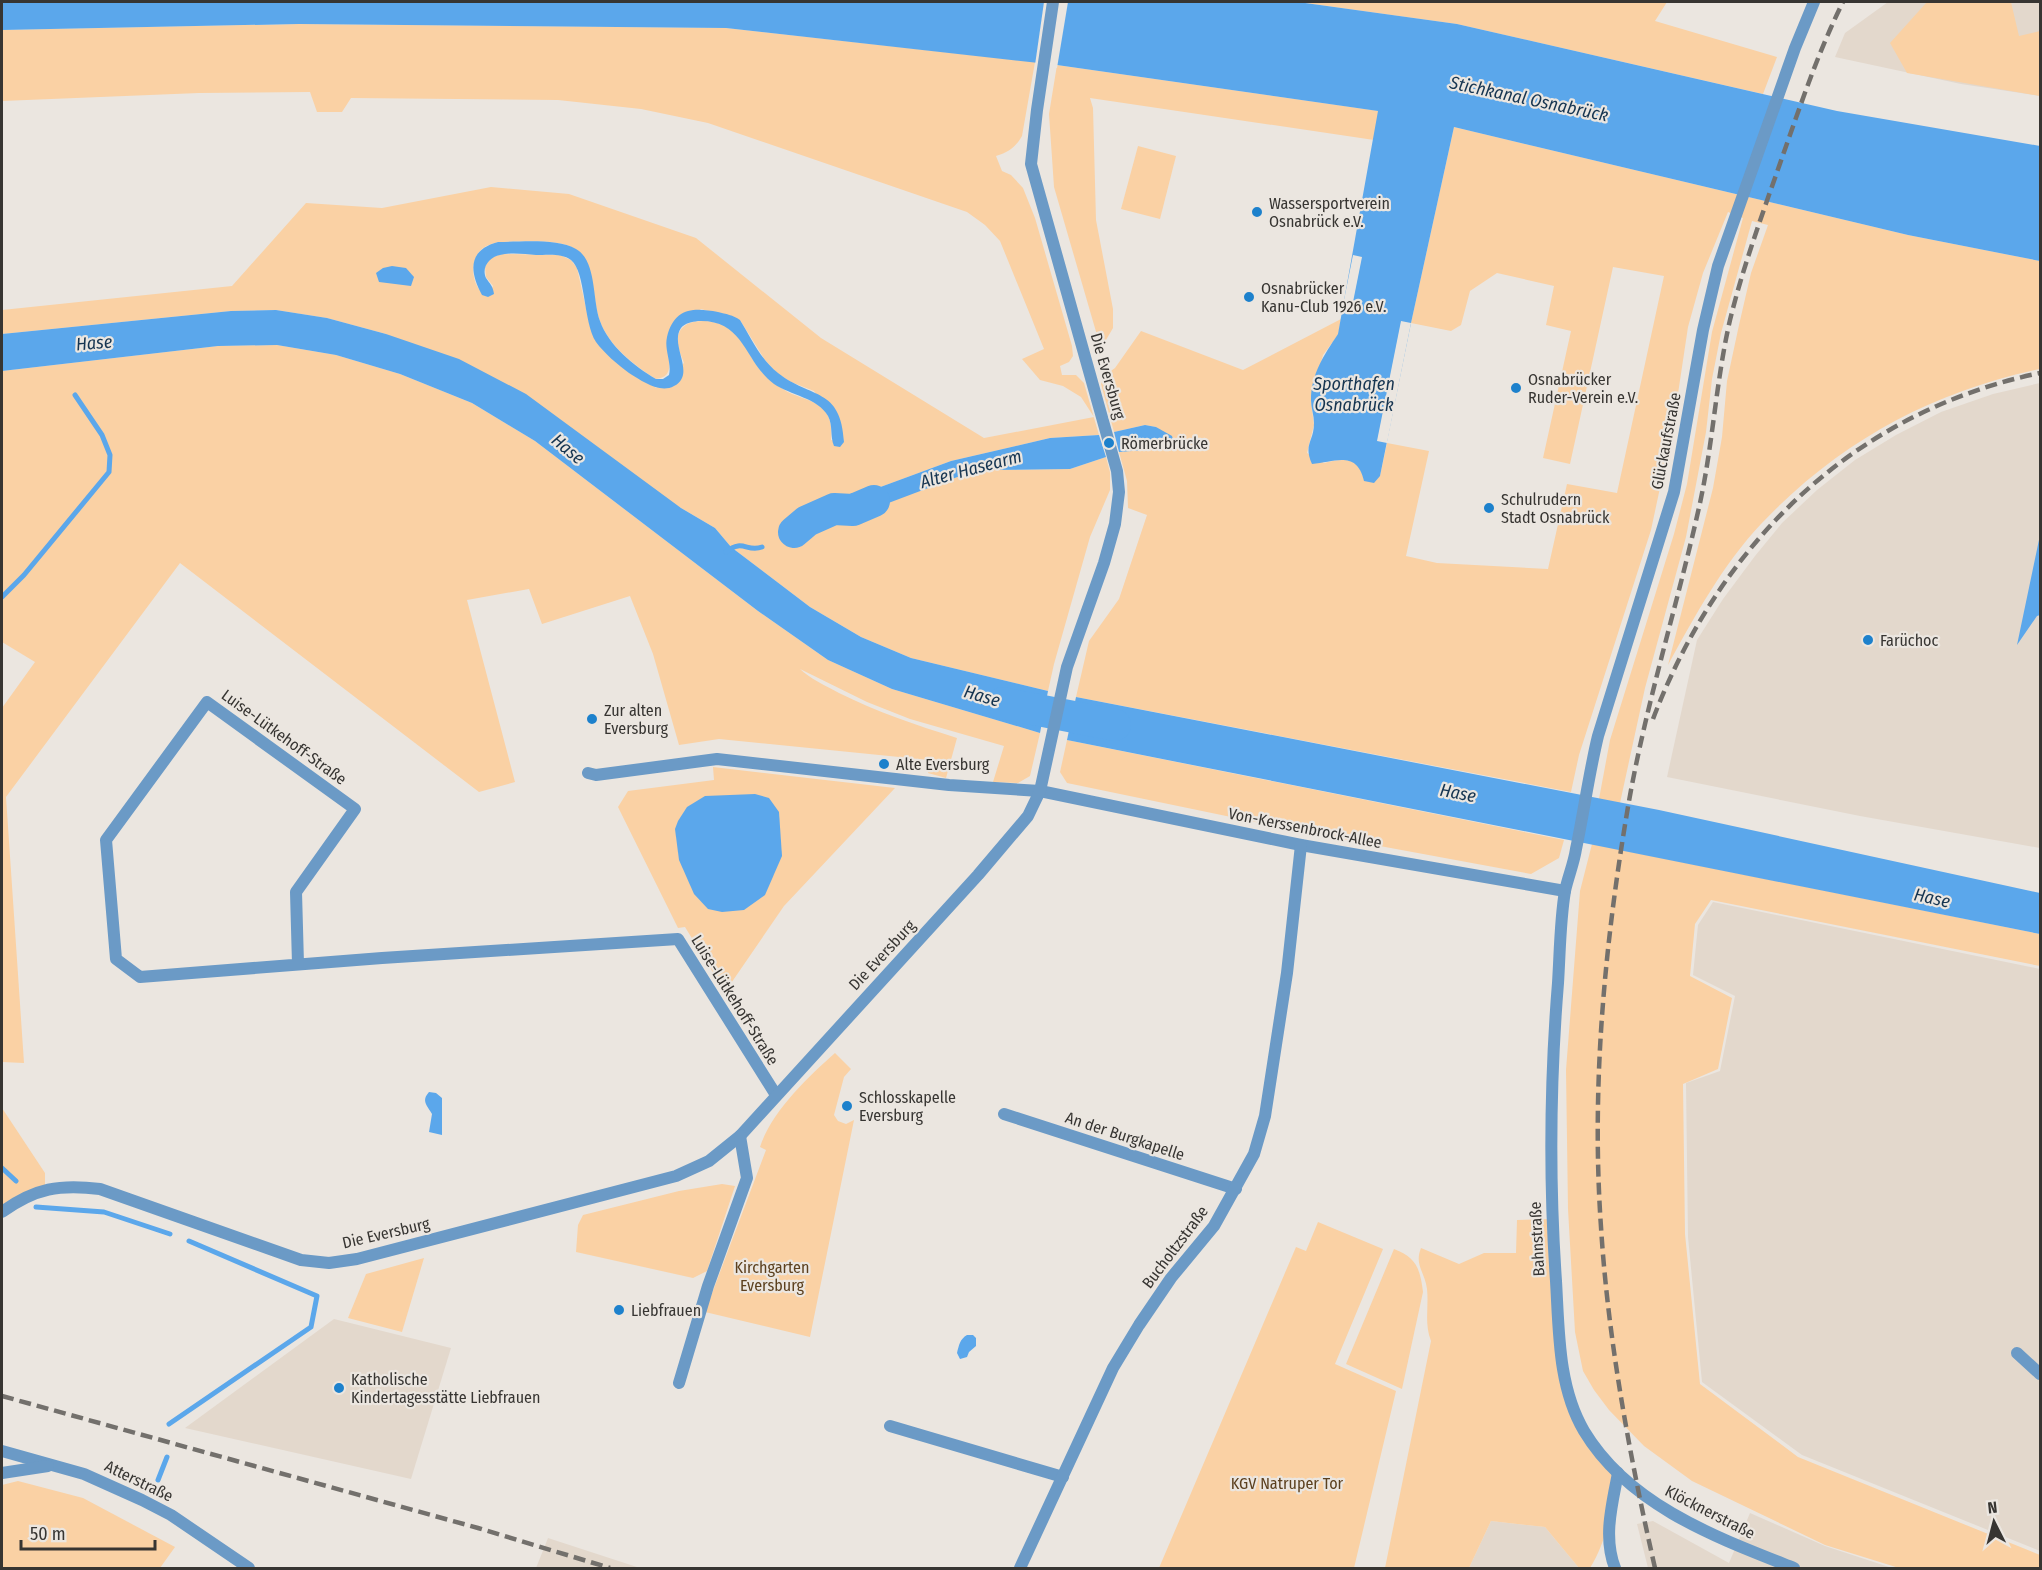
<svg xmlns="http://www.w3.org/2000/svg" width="2042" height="1570" viewBox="0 0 2042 1570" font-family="'Fira Sans Condensed',sans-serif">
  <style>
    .built { fill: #e3d8cc }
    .green { fill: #fad1a4; fill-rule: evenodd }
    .water { fill: #5ba7eb }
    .pier { fill: #ebe6e0 }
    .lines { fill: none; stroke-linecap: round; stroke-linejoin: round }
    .stream { stroke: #5ba7eb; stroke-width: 5 }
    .river { stroke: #5ba7eb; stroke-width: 32 }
    .minor { stroke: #6b9ac6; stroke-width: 12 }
    .tertiary { stroke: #6b9ac6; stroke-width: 12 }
    .rail { stroke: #73706c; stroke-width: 4.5; stroke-dasharray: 12 6; stroke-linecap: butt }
    .poi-dot { fill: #1d81cc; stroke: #ebe6e0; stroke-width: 2 }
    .labels { text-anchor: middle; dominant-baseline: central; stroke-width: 4.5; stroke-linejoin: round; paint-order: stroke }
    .poi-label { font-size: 16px; fill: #373532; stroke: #ebe6e0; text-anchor: start }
    .street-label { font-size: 16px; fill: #373532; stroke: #ebe6e0 }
    .park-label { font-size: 16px; fill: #5c401e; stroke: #ebe6e0 }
    .water-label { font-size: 18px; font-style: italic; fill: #163551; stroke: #ebe6e0 }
  </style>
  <rect width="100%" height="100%" fill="#ebe6e0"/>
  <!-- built -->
  <g class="built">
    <path d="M1888 2H2040V96L1961 84 1835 57 1845 33Z"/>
    <path d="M2040 383V848L1860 816 1667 777 1697 640 1723 599 1755 556 1782 523 1817 490 1855 460 1896 435 1941 412 1993 394Z"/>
    <path d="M1713 902 2040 969V1551L1802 1455 1702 1382 1688 1237 1686 1083 1720 1071 1735 996 1693 975 1698 925Z"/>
    <path d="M334 1319 451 1348 411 1479 185 1428Z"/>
    <path d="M1750 1513 1825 1546 1892 1568H1648L1637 1524 1653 1521 1729 1563Z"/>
    <path d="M1491 1521 1545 1527 1579 1568H1469Z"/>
    <path d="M548 1538 640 1568H536Z"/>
  </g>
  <!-- green -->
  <g class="green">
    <path d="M1298 2H1667L1655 21 1777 57 1763 94 1457 24Z"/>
    <path d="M1927 2H2011L2019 36 2040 31V96L1907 73 1890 43Z"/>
    <path d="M299 24 726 28 1035 62 1022 136C1015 148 1009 152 996 156L1002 171 1011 175 1023 188 1035 218 1072 346 1073 356 1069 362 1060 366 1062 375H1076L1084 383 1099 435 1050 438 951 461 875 489 863 499 835 509 921 490 968 473 988 470 1070 469 1106 457 1110 472V490L1090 537 1054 664 1048 691 911 658 861 637 810 607 731 547 715 528 386 334 327 318 276 310 231 311 2 334V310L232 286 306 203 382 208 491 187 569 194 696 238 821 338 984 438 1094 417 1081 397 1063 386 1040 380 1022 359 1044 349 1000 241 985 225 967 212 708 123 641 109 558 100 351 98 342 112H317L310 92 199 93 2 101V30ZM498 242C518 242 559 238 575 249 596 262 592 300 600 321 609 346 635 366 656 379 678 377 666 354 667 338L701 309 740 320 765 360 777 373 791 382 814 391 844 442 831 440C832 428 831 415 821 407 810 398 794 397 783 389 776 384 768 378 762 372 749 357 743 336 725 326 711 319 682 317 678 336 676 345 681 355 684 363L656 388 590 326 577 268 571 260 560 255 502 254 490 258 485 267 486 277 493 286 488 297C472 290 468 262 481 250 486 245 492 244 498 242Z"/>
    <path d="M1057 65 1379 111 1374 140 1090 98 1093 108 1096 220 1113 309V328L1106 340 1099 342 1054 187 1049 114Z"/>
    <path d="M1454 127 1908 235 2040 261V369C1931 392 1839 442 1761 524 1724 563 1694 617 1668 665L1713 488 1722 437 1727 381 1739 325 1751 273 1768 225 1752 221 1721 333 1712 379 1706 432 1686 537 1645 688 1620 803 1599 799 1610 740 1674 534 1687 484 1712 332 1743 218 1728 212 1703 273 1688 327 1673 427 1651 530 1579 755 1571 792 1076 697 1089 641 1119 599 1147 515 1128 508 1127 481 1119 452 1170 448 1156 427 1145 425 1114 432 1101 384 1105 375 1115 368 1141 331 1243 370 1341 319 1338 335 1323 355 1311 401 1314 425 1307 453 1324 463C1345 458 1359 457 1364 480L1380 476 1387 443 1429 451 1406 556 1437 563 1548 569 1567 484 1617 493 1664 276 1613 267 1570 464 1543 458 1571 331 1546 325 1554 286 1497 273 1470 291 1461 325 1451 331 1411 323Z"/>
    <path d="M1138 146 1176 156 1160 219 1121 209Z"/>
    <path d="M277 345 336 355 400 374 472 403 535 441 758 611 828 660 892 689 1040 733 1030 776 1018 783 993 782 1004 746 910 719 867 702 800 669C809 678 826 686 839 693 877 712 916 725 957 738L946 778 928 773 929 760 719 739 679 745 653 654 630 596 542 624 529 589 467 600 515 782 479 792 180 563 6 797 24 1063 2 1062V708L35 662 2 642V371L218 346Z"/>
    <path d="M1067 740 1564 840 1559 858 1531 874 1304 832 1067 783 1060 772Z"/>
    <path d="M713 767 895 788 784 906 725 992 685 927 678 928 618 807 628 791 714 780Z"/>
    <path d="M1592 844 2040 934V966L1711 900 1695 924 1690 976 1732 998 1718 1069 1683 1084 1685 1234 1700 1384 1798 1457 2040 1555V1568H1899L1825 1545 1692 1481 1644 1446 1609 1410 1594 1390 1583 1371 1575 1332 1568 1209 1566 1070 1580 891Z"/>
    <path d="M835 1053 851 1069 844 1077 834 1115 838 1121 846 1124 854 1120 810 1337 705 1312 766 1150 760 1147C772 1111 807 1078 835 1053Z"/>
    <path d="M2 1108 45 1173V1189L2 1212Z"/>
    <path d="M722 1184 735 1186 707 1271 693 1278 576 1252 578 1225 583 1215 679 1191Z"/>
    <path d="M1551 1219 1572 1406 1618 1473C1612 1506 1608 1539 1590 1568H1579L1545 1527 1491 1521 1469 1568H1385L1431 1341C1424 1323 1429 1307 1427 1289 1425 1272 1414 1265 1421 1248L1459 1264 1484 1253H1516L1517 1220Z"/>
    <path d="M1318 1222 1383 1249 1335 1364 1396 1391 1354 1568H1159L1296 1247 1306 1251Z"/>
    <path d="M1394 1249C1417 1258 1420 1269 1423 1292L1402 1389 1346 1364Z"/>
    <path d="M424 1258 402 1332 348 1318 366 1274Z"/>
    <path d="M18 1481 83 1498 175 1547 160 1568H2V1485Z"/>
  </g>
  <!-- water -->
  <g class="water">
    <path d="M2 2H1298L1457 24 1837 111 2040 146V261L1908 235 1454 127 1411 323 1380 476 1374 483 1364 481C1357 450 1335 462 1312 464 1303 444 1314 442 1314 423 1314 415 1311 408 1311 400 1311 374 1324 355 1338 334L1378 111 1057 65 726 28 299 24 2 30Z"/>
    <path d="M498 242C520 242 557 238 576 249 597 261 592 299 600 321 609 346 634 366 656 379H663L669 375C672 363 664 350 667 337 674 308 693 307 718 312 726 314 733 315 740 320 751 338 761 360 778 373 811 399 841 387 844 442L840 447 834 446C830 437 833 425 828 416 818 398 790 395 774 384 744 362 745 319 698 321 692 322 685 323 681 328 669 345 697 374 674 386 660 394 642 381 629 373 618 365 604 353 596 342 583 322 586 272 571 260 562 253 547 255 536 255 525 254 511 252 500 255 490 257 481 267 486 278 490 284 493 286 494 294L488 297 482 295C469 271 468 250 498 242Z"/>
    <path d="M392 266 406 268 414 277 411 286 379 282 376 273 383 268Z"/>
    <path d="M276 310 327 318 386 334 459 359 526 394 681 508 715 528 731 547 810 607 861 637 911 658 1048 691 1040 733 892 689 828 660 758 611 535 441 472 403 400 374 336 355 277 345 218 346 2 371V334L231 311Z"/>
    <path d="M1145 425 1156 427 1172 436 1174 443 1170 448 1119 452 1114 432Z"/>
    <path d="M1099 435 1106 457 1070 469 988 470 968 473 854 516 839 517 834 509 863 499 875 489 951 461 1050 438Z"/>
    <path d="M2040 535V615L2037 616 2017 645Z"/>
    <path d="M1076 697 1659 810 2040 893V934L1067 740Z"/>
    <path d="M755 794 769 798 779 812 782 856 765 895 744 910 722 912 708 909 694 894 679 860 675 829 678 821 687 807 705 796Z"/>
    <path d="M429 1092 436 1093 442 1098V1135L429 1132 432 1114C427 1105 421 1101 429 1092Z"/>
    <path d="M967 1335H973L976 1338V1346L969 1352 967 1357 960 1359 957 1353C959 1345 960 1339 967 1335Z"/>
  </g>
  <!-- pier -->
  <g class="pier">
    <path d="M1044 2H1068L1057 68 1035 65Z"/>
    <path d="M1353 255 1362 257 1351 312 1342 310Z"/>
    <path d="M1401 321 1411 323 1387 443 1377 441Z"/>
  </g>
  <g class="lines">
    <!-- stream -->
    <g class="stream">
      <path d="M726 552C743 538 747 553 762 547"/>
      <path d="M2 597 24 575 109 472 110 455 102 435 75 395"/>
      <path d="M2 1168 16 1181"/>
      <path d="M36 1207 104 1212 170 1234"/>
      <path d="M169 1424 311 1327 317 1296 189 1241"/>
      <path d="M158 1480 167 1457"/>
    </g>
    <!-- river -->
    <g class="river">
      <path d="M794 532 807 521 834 509 853 510 874 501"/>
      <path d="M1002 703 1115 725"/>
    </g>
    <!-- minor -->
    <g class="minor">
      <path d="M588 773 596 775 717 759 949 785 1040 791 1301 845 1565 891"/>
      <path d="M298 964 296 892 355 809 207 702 106 840 116 959 140 977 382 958 678 939 776 1095"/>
      <path d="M1004 1114 1236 1189"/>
      <path d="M2 1212C35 1188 60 1184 100 1189L301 1260 329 1263 357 1259 676 1176 709 1161 740 1136 978 875 1028 816 1040 791 1067 667 1104 563 1115 524 1119 492 1117 471 1031 164 1037 110 1053 2"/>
      <path d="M2017 1353 2040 1374"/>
      <path d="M679 1383 708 1286 747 1178 740 1136"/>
      <path d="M890 1426 1063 1477"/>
      <path d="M1020 1568 1113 1368 1139 1325 1171 1278 1214 1226 1254 1154 1265 1116 1287 973 1301 845"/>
      <path d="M1615 1568C1603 1537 1612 1505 1618 1473"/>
      <path d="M1794 1568C1718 1538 1629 1506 1584 1431 1558 1387 1559 1331 1556 1281 1549 1181 1550 1082 1558 983 1560 952 1560 921 1565 891 1568 877 1574 863 1576 849 1584 811 1589 773 1598 736L1674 492 1703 330 1718 266 1795 48 1814 2"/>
    </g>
    <!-- tertiary -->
    <g class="tertiary">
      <path d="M2 1451 84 1474 142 1500 171 1515 249 1568"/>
      <path d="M2 1473 48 1466"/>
    </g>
    <!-- rail -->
    <g class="rail">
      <path d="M1653 719C1720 543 1853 412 2040 373"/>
      <path d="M2 1396 478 1528 610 1568"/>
      <path d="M1655 1568C1630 1458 1608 1340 1601 1227 1591 1085 1605 940 1629 801 1647 700 1678 603 1700 503 1713 443 1716 381 1730 320 1744 263 1765 207 1784 152 1802 101 1819 50 1843 2"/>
    </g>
  </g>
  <!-- markers -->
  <g class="poi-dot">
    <circle cx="1257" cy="212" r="6"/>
    <circle cx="1249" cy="297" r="6"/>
    <circle cx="1516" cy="388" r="6"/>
    <circle cx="1109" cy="443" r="6"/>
    <circle cx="1489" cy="508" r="6"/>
    <circle cx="1868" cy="640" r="6"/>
    <circle cx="592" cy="719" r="6"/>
    <circle cx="884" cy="764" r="6"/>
    <circle cx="847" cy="1106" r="6"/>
    <circle cx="619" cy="1310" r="6"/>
    <circle cx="339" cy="1388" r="6"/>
  </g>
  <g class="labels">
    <!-- poi labels -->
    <g class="poi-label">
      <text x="1269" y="203">Wassersportverein<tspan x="1269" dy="18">Osnabrück e.V.</tspan></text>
      <text x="1261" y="288">Osnabrücker<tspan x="1261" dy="18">Kanu-Club 1926 e.V.</tspan></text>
      <text x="1528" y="379">Osnabrücker<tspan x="1528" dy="18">Ruder-Verein e.V.</tspan></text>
      <text x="1121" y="443">Römerbrücke</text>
      <text x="1501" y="499">Schulrudern<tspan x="1501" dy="18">Stadt Osnabrück</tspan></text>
      <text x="1880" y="640">Farüchoc</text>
      <text x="604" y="710">Zur alten<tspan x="604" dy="18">Eversburg</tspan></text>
      <text x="896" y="764">Alte Eversburg</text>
      <text x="859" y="1097">Schlosskapelle<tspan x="859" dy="18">Eversburg</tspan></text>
      <text x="631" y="1310">Liebfrauen</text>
      <text x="351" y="1379">Katholische<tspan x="351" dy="18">Kindertagesstätte Liebfrauen</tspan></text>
    </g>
    <!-- street labels -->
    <g class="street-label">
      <text transform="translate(1108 376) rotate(74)">Die Eversburg</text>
      <text transform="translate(1666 441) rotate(-79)">Glückaufstraße</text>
      <text transform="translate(284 737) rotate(36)">Luise-Lütkehoff-Straße</text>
      <text transform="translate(1305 828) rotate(11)">Von-Kerssenbrock-Allee</text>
      <text transform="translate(882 955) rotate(-47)">Die Eversburg</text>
      <text transform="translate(735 1000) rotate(58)">Luise-Lütkehoff-Straße</text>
      <text transform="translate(1125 1136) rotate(18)">An der Burgkapelle</text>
      <text transform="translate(386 1233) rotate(-13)">Die Eversburg</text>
      <text transform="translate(1537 1239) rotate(-93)">Bahnstraße</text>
      <text transform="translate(1175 1247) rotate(-53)">Bucholtzstraße</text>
      <text transform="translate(139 1481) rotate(26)">Atterstraße</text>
      <text transform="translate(1710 1512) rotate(27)">Klöcknerstraße</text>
    </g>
    <!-- park labels -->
    <g class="park-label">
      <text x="772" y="1267">Kirchgarten<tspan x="772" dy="18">Eversburg</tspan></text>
      <text x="1287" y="1483">KGV Natruper Tor</text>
    </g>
    <!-- water labels -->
    <g class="water-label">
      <text transform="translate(1529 99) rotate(12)">Stichkanal Osnabrück</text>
      <text transform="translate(94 343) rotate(-5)">Hase</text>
      <text x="1354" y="384">Sporthafen<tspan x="1354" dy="21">Osnabrück</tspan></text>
      <text transform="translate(568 449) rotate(40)">Hase</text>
      <text transform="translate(971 469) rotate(-15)">Alter Hasearm</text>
      <text transform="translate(982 696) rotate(16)">Hase</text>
      <text transform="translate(1458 793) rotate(11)">Hase</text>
      <text transform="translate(1932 898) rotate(12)">Hase</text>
    </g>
  </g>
  <!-- border -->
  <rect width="2042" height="1570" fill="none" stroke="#373532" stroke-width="6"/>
  <!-- north arrow -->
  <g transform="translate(1994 1522) rotate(354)" stroke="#ebe6e0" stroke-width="4.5" paint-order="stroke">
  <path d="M0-4.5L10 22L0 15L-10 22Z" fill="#373532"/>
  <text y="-9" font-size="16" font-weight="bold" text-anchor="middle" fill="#373532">N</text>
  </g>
  <!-- scale -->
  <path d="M21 1540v9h134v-9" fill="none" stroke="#373532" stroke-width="3"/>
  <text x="30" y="1540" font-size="18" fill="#373532" stroke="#ebe6e0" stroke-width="4.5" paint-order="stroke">50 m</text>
</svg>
